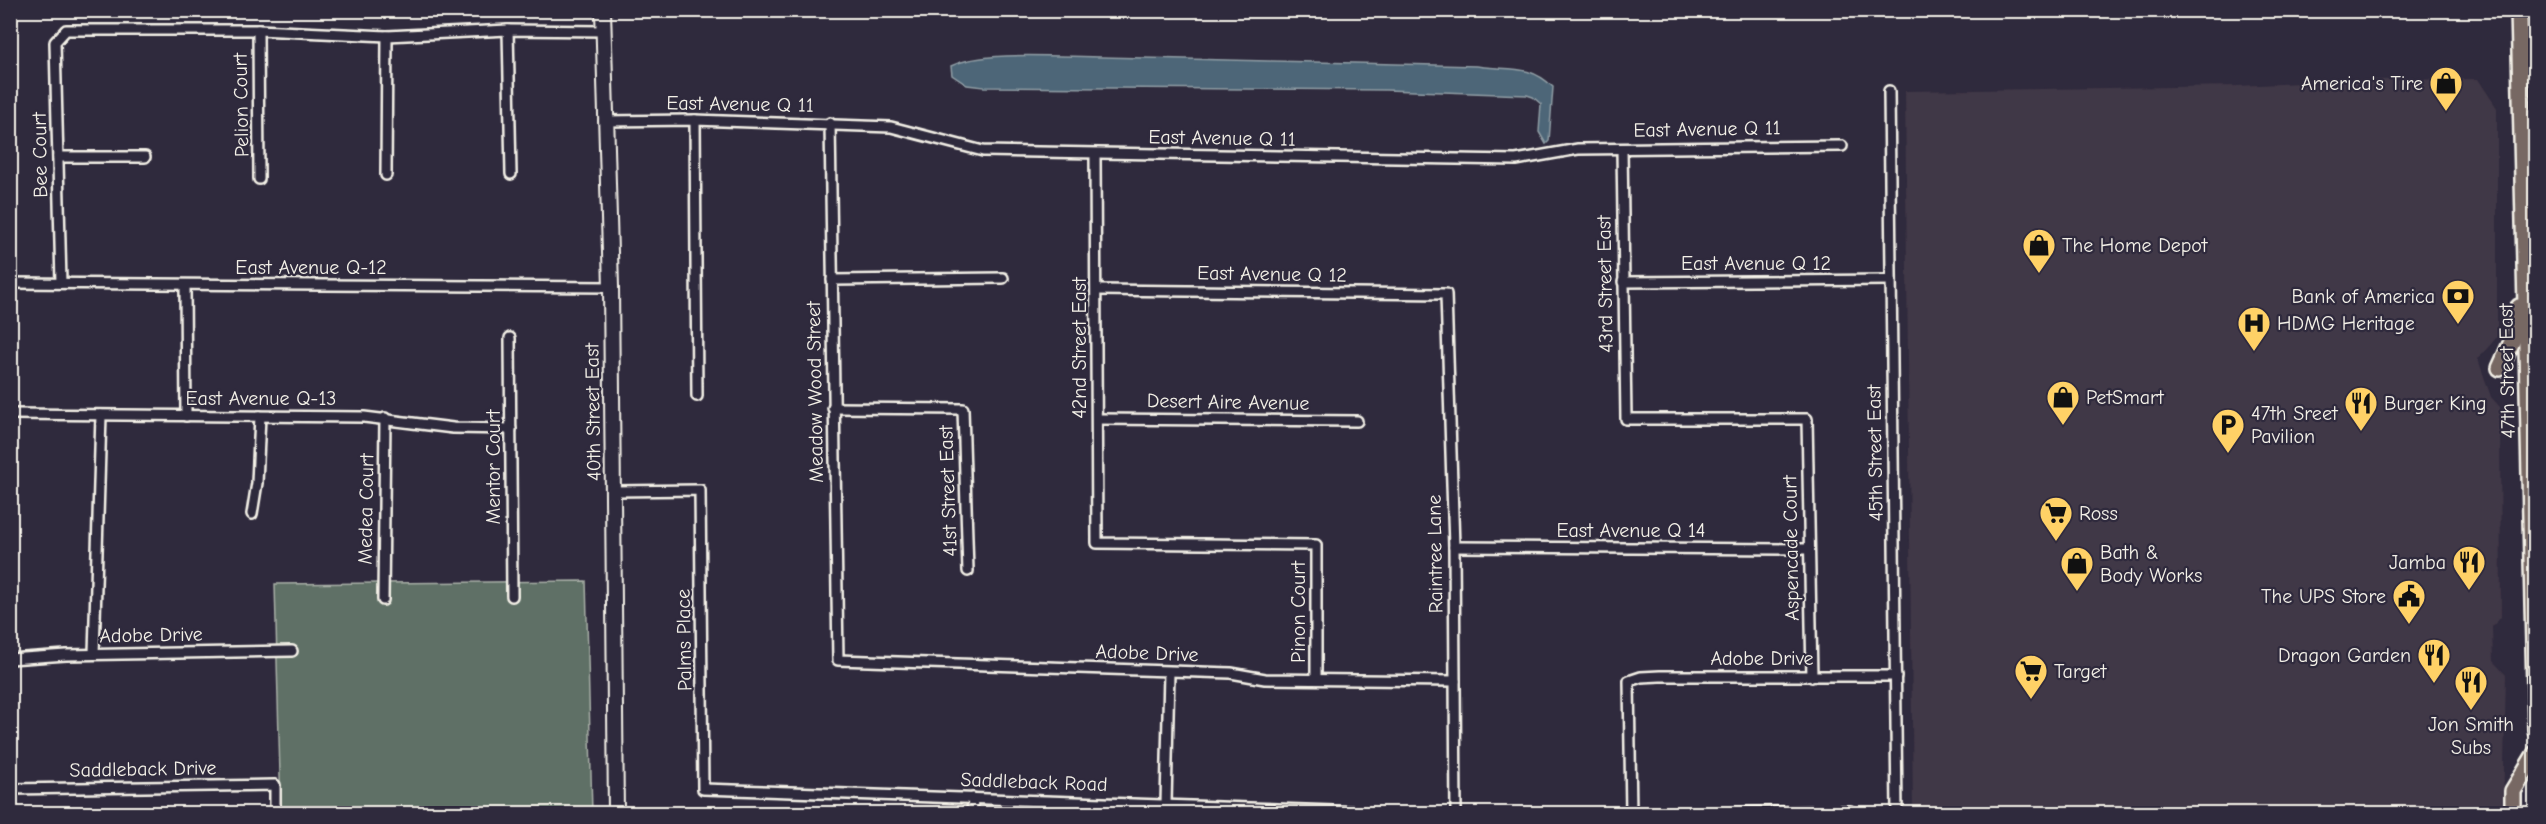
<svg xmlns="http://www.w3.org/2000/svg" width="2546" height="824" viewBox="0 0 2546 824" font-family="'Comic Neue',sans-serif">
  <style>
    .built { fill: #413746 }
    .green { fill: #5e6f66; stroke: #a9b0a7; stroke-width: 1.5 }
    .water { fill: #4e6678; stroke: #909ea5; stroke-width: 1.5 }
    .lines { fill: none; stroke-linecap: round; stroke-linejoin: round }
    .minor-casing { stroke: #f4f1e8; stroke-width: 14 }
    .secondary-casing { stroke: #f4f1e8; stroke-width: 18 }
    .trunk-casing { stroke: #f4f1e8; stroke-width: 20 }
    .minor { stroke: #2f2a3d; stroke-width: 9 }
    .secondary { stroke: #2f2a3d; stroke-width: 14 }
    .trunk { stroke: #776864; stroke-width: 15 }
    .labels { text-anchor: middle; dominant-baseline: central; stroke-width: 4.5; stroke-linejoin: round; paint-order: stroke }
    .poi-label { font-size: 20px; fill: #f4f1e8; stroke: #2f2a3d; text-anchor: start }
    .street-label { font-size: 20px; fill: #f4f1e8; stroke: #2f2a3d }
  </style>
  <rect width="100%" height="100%" fill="#2f2a3d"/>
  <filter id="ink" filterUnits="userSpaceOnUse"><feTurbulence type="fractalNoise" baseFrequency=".0167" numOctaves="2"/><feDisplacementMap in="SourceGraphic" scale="12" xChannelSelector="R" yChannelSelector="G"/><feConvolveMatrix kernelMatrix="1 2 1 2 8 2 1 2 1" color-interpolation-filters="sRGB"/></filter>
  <g filter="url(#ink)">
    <!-- built -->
    <path class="built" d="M2478 79 2497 108V337L2478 359 2491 397 2500 407 2501 617 2492 627 2493 661 2506 675 2503 813H1913L1905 91 2237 86 2365 80Z"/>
    <!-- green -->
    <path class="green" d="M586 581 592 813H281L275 584Z"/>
    <!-- water -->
    <path class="water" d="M1102 57 1477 66C1508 71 1529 63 1553 87L1549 141 1546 144 1539 132 1541 104 1533 97 1527 95 1386 90 984 87 967 85 952 75 951 66C982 50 1064 57 1102 57Z"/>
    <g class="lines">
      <defs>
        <g id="minor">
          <path d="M258 30 259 179"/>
          <path d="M508 30 511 174"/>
          <path d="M1889 91 1897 814"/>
          <path d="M695 120 697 396"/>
          <path d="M604 121 695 120 891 127 983 151 1516 160 1578 149 1842 146"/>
          <path d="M830 123 838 660 1231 673 1265 679 1455 681"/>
          <path d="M1622 149 1626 419H1807L1812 677"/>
          <path d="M1095 154 1097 543 1316 545V679"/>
          <path d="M58 157H145"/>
          <path d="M386 175 387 36"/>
          <path d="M832 280 1003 278"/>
          <path d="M1623 282 1891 280"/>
          <path d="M10 283 611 287"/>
          <path d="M61 283 55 42 66 30H258L387 36 508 30 603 31"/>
          <path d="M185 285 186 416"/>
          <path d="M1097 290 1446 294 1454 547 1456 814"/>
          <path d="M510 338 512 596"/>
          <path d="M833 408 963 409 968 571"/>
          <path d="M10 414 364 417 453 428 511 429"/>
          <path d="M1098 419 1357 421"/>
          <path d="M614 491 700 490 703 789 1363 812"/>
          <path d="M252 514 257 483 260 416"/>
          <path d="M1454 547 1808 549"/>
          <path d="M383 600 385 418"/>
          <path d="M94 654 101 415"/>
          <path d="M10 659 66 655 292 651"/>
          <path d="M10 789 275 785V814"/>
          <path d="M1166 804 1169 672"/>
          <path d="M972 814 973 798"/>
          <path d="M1631 814 1629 681 1641 677 1660 676H1896"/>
          <path d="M1665 814 1850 811"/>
        </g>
        <path id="secondary" d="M603 10 611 287 616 814"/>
        <g id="trunk">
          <path d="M2519 10 2536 730"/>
          <path d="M2500 368 2514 337 2519 307"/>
          <path d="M2513 814V791L2536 753"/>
        </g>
      </defs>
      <!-- minor casing -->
      <use href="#minor" class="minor-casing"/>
      <!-- secondary casing -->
      <use href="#secondary" class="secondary-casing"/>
      <!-- trunk casing -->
      <use href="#trunk" class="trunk-casing"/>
      <!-- minor -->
      <use href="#minor" class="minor"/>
      <!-- secondary -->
      <use href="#secondary" class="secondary"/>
      <!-- trunk -->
      <use href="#trunk" class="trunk"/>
    </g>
  </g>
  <!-- icons -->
  <defs>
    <symbol id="shop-pin" viewBox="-11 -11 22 30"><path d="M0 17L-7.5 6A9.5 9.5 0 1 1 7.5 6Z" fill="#ffd166" stroke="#2f2a3d"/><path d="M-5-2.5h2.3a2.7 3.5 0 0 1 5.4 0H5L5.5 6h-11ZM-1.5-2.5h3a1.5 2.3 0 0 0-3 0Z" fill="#111"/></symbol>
    <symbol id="bank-pin" viewBox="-11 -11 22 30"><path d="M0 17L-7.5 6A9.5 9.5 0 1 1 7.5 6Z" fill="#ffd166" stroke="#2f2a3d"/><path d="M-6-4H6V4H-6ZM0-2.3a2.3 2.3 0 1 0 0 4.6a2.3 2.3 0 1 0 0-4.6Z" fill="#111"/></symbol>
    <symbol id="hospital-pin" viewBox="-11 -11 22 30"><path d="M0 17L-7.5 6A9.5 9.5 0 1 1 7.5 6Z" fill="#ffd166" stroke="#2f2a3d"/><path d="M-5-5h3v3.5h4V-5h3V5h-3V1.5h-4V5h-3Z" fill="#111"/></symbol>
    <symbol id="restaurant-pin" viewBox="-11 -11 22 30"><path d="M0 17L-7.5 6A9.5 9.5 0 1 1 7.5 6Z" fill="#ffd166" stroke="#2f2a3d"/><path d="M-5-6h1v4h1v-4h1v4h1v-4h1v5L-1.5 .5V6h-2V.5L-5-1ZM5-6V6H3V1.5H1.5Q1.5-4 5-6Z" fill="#111"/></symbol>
    <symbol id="parking-pin" viewBox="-11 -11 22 30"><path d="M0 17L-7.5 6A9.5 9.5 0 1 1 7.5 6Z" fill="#ffd166" stroke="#2f2a3d"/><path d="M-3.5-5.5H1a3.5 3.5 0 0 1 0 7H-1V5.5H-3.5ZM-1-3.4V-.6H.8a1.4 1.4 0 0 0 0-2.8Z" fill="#111"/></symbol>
    <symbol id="supermarket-pin" viewBox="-11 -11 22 30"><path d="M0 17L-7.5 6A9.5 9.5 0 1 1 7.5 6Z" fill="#ffd166" stroke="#2f2a3d"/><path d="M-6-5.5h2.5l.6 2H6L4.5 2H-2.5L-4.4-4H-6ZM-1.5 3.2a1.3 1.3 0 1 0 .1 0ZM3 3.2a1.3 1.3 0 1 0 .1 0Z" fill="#111"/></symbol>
    <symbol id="civic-pin" viewBox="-11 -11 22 30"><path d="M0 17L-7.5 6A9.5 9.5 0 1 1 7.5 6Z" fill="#ffd166" stroke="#2f2a3d"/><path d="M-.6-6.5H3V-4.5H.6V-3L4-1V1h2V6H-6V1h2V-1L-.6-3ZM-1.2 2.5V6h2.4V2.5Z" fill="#111"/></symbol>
  </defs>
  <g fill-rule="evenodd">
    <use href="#shop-pin" x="2427" y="64" width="38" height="52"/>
    <use href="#shop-pin" x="2020" y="226" width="38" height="52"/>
    <use href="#bank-pin" x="2439" y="277" width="38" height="52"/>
    <use href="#hospital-pin" x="2235" y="304" width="38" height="52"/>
    <use href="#shop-pin" x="2044" y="378" width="38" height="52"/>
    <use href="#restaurant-pin" x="2342" y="384" width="38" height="52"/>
    <use href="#parking-pin" x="2209" y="406" width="38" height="52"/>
    <use href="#supermarket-pin" x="2037" y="494" width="38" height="52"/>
    <use href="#restaurant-pin" x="2450" y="543" width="38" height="52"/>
    <use href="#shop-pin" x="2058" y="544" width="38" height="52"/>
    <use href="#civic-pin" x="2390" y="577" width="38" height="52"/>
    <use href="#restaurant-pin" x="2415" y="636" width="38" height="52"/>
    <use href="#supermarket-pin" x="2012" y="652" width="38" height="52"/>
    <use href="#restaurant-pin" x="2452" y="663" width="38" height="52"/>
  </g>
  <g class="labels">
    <!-- poi labels -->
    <g class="poi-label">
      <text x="2423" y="83" text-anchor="end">America's Tire</text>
      <text x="2062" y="245">The Home Depot</text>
      <text x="2435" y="296" text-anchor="end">Bank of America</text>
      <text x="2277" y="323">HDMG Heritage</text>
      <text x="2086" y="397">PetSmart</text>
      <text x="2384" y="403">Burger King</text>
      <text x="2251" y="413">47th Sreet<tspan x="2251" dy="23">Pavilion</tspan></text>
      <text x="2079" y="513">Ross</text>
      <text x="2100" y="552">Bath &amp;<tspan x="2100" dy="23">Body Works</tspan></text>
      <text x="2446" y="562" text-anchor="end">Jamba</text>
      <text x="2386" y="596" text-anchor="end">The UPS Store</text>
      <text x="2411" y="655" text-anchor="end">Dragon Garden</text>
      <text x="2054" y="671">Target</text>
      <text x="2471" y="724" text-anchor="middle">Jon Smith<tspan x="2471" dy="23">Subs</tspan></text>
    </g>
    <!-- street labels -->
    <g class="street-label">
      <text transform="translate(740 104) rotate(1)">East Avenue Q 11</text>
      <text transform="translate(241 105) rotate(-91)">Pelion Court</text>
      <text transform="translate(1707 129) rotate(-1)">East Avenue Q 11</text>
      <text transform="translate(1222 138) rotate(1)">East Avenue Q 11</text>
      <text transform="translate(40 155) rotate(-91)">Bee Court</text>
      <text x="1756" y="263">East Avenue Q 12</text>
      <text x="311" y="267">East Avenue Q-12</text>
      <text transform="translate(1272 274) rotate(1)">East Avenue Q 12</text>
      <text transform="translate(1605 284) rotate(-91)">43rd Street East</text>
      <text transform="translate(1079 348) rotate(-90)">42nd Street East</text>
      <text transform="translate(2507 371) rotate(-91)">47th Street East</text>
      <text transform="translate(815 392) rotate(-91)">Meadow Wood Street</text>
      <text x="261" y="398">East Avenue Q-13</text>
      <text transform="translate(1228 402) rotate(1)">Desert Aire Avenue</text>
      <text transform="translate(593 412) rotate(-91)">40th Street East</text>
      <text transform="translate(1875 453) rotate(-91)">45th Street East</text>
      <text transform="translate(493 467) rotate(-90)">Mentor Court</text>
      <text transform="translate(948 491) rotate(-92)">41st Street East</text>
      <text transform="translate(366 509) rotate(-89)">Medea Court</text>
      <text x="1631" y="530">East Avenue Q 14</text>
      <text transform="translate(1791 548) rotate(-91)">Aspencade Court</text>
      <text transform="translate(1435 554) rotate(-91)">Raintree Lane</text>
      <text transform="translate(1298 612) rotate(-90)">Pinon Court</text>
      <text transform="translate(151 635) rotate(-1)">Adobe Drive</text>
      <text transform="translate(684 640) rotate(-91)">Palms Place</text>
      <text transform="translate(1147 653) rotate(2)">Adobe Drive</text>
      <text x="1762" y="658">Adobe Drive</text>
      <text transform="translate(143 769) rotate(-1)">Saddleback Drive</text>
      <text transform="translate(1034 782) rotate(2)">Saddleback Road</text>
    </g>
  </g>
  <!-- margin -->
  <rect width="2546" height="824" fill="none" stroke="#2f2a3d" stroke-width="36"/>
  <rect x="18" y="18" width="2510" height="788" fill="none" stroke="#f4f1e8" stroke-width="2" filter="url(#ink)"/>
</svg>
